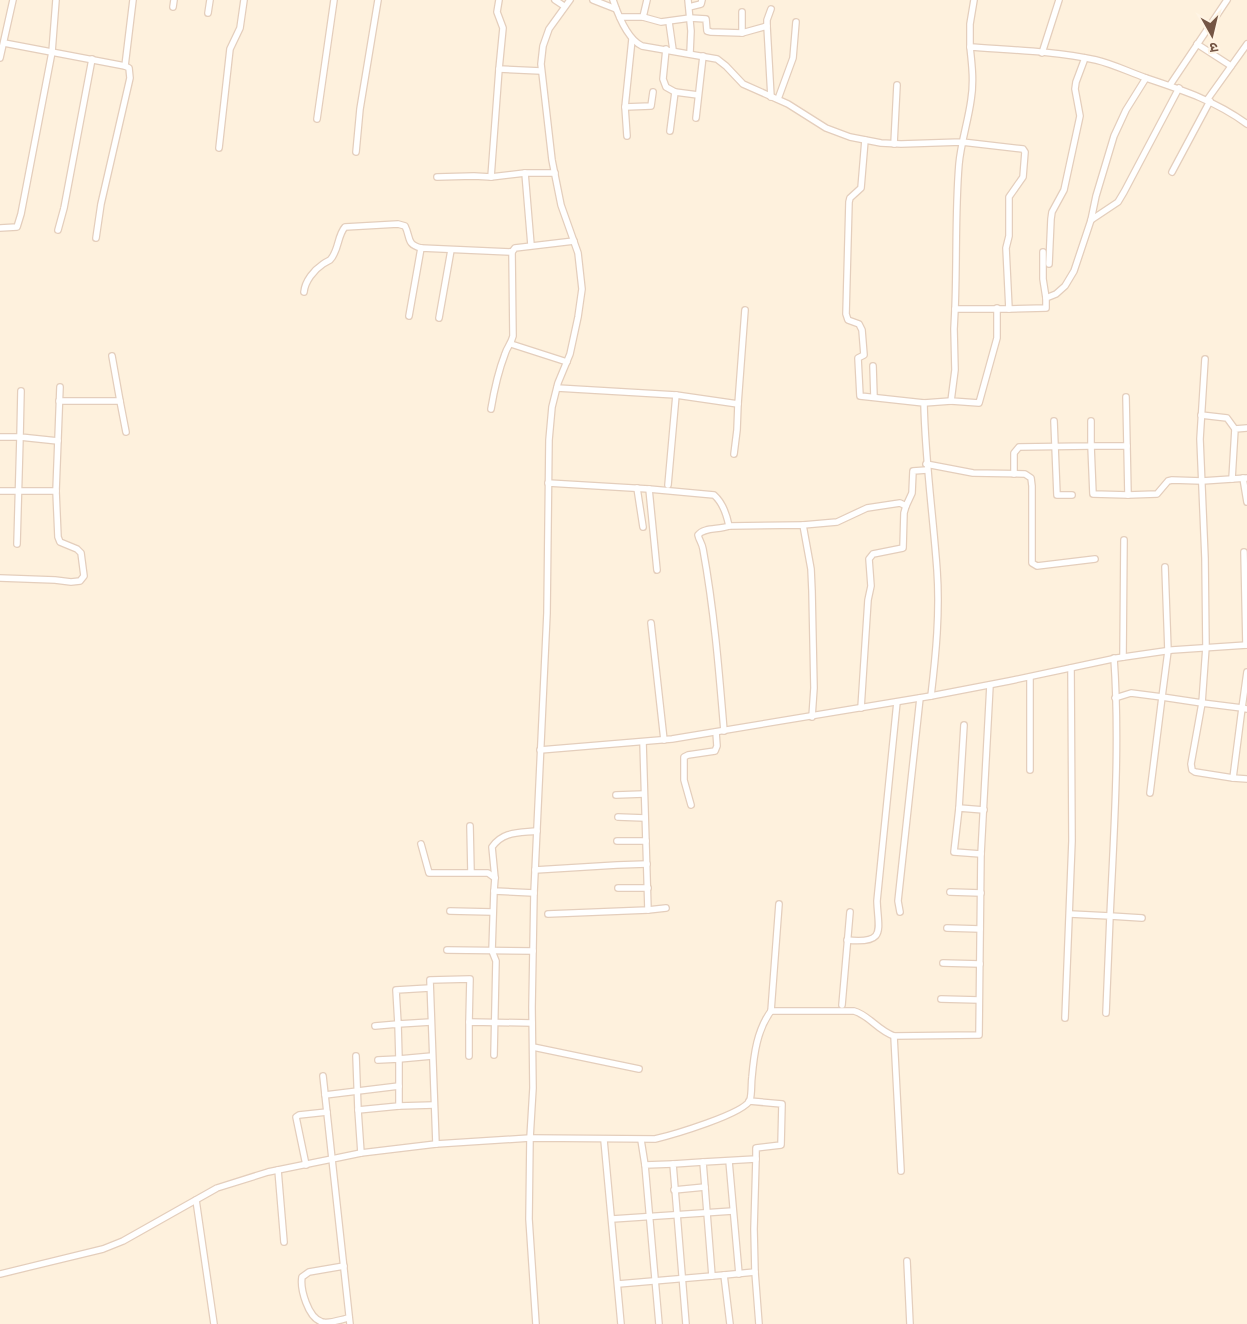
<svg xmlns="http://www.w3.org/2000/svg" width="1247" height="1324" viewBox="0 0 1247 1324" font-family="Barlow,'Noto Sans Devanagari',sans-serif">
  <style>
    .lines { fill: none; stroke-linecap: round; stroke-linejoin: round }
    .street-casing { stroke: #e4cebc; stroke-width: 8 }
    .street { stroke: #fff; stroke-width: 5.5 }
  </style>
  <rect width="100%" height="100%" fill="#fef1dd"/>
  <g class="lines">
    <defs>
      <g id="street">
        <path d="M555 0 564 6"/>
        <path d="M593 0 616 9"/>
        <path d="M613 0C618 15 627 39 642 46L717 59 726 66 743 84 788 104 826 128 850 137 881 143 901 144 962 142 1023 149 1025 152 1023 177 1009 197V236L1006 248 1009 309H955C957 261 955 212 959 164 961 142 968 122 971 100 974 82 972 65 970 47 1011 50 1055 51 1096 60 1113 64 1129 72 1146 78 1182 90 1216 101 1247 124"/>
        <path d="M688 0 691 31 690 53"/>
        <path d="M173 7 174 0"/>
        <path d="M689 7 701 4 702 0"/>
        <path d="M208 13 210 0"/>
        <path d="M620 17H643L661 22 690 18 706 19 707 31 711 32 742 33 767 26 771 97"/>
        <path d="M643 17 647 0"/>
        <path d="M669 22 673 50"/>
        <path d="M767 26V20L771 9"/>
        <path d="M742 33V12"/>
        <path d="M4 43 125 66 129 68 130 78 101 204 96 238"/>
        <path d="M1197 44 1231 66"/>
        <path d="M970 47V24L974 0"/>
        <path d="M666 49 663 79 666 87 675 92 698 95"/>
        <path d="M1042 53 1059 0"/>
        <path d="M0 58 13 0"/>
        <path d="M125 66 133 0"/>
        <path d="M499 69 541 71"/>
        <path d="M1170 85 1227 0"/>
        <path d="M778 99 793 58 796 22"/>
        <path d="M1207 100 1247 44"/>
        <path d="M625 107 651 106 653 92"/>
        <path d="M696 118 703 56"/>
        <path d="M317 119 334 0"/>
        <path d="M670 131 675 92"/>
        <path d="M627 136 625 107 632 39"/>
        <path d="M865 140 861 188 850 198 849 202 846 314 848 320 859 324 862 330 864 355 858 358 860 396 924 403C925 459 933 514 937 570 940 612 936 654 931 696"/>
        <path d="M894 144 897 85"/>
        <path d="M219 148 230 49 240 28 244 0"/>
        <path d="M356 152 360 109 378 0"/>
        <path d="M1172 172 1210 101"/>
        <path d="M525 173 531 245"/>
        <path d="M437 177 474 176 491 177 525 173H555"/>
        <path d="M491 177 499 69 503 28 497 12 499 0"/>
        <path d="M1091 220 1118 202 1124 192 1179 88"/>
        <path d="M0 228 17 227 21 214 52 52 56 0"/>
        <path d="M58 230 64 208 92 59"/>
        <path d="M1043 252V279L1046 298"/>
        <path d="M1049 264 1051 219 1052 212 1064 190 1080 116 1075 89 1076 82 1085 58"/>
        <path d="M304 292C305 281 314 270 323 264 326 262 328 261 330 260 339 251 337 236 345 227L398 224 405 226C411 238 406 244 421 248"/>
        <path d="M955 309 954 329 955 370 951 401 979 403 997 338V308"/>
        <path d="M1009 309 1046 308V298L1056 294 1065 286 1074 271 1091 220 1096 196 1114 136 1126 110 1146 78"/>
        <path d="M409 316 421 248 512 252"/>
        <path d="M439 318 451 250"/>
        <path d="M511 344 567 362"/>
        <path d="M873 366 874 397"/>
        <path d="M557 388 676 395 738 404 745 310"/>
        <path d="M21 391 20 437 58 441"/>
        <path d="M1126 397 1128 495 1157 494 1168 481 1172 480 1202 481 1247 478"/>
        <path d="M59 401H120L112 356"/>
        <path d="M120 401 126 432"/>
        <path d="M924 403 951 401"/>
        <path d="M491 409C494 391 498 372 505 354 507 347 511 344 513 336L512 252 515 248 574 241"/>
        <path d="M1201 415 1227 418 1235 429"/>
        <path d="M1054 421 1057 495H1072"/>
        <path d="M0 437H20L17 544"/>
        <path d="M1127 446H1091L1093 494 1128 495"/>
        <path d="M734 454 737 430 738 404"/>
        <path d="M926 464 973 473 1025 474 1031 478 1032 486V563L1037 566 1095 559"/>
        <path d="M1014 474V453L1019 447 1091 446V421"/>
        <path d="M1243 478 1247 502"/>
        <path d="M1232 479 1235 429 1247 428"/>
        <path d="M548 483 649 489 714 495C722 502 727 516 729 526L803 525 811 569 812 591 814 688 812 717"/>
        <path d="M668 485 676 395"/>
        <path d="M637 488 643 527"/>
        <path d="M649 489 657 570"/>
        <path d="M0 491H56L60 387"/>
        <path d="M803 525 837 522 867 508 900 503 906 506 912 493 913 471 927 470"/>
        <path d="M1244 552 1246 645"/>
        <path d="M1165 567 1168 651 1162 697 1202 703 1206 647 1205 558 1200 439 1205 359"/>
        <path d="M0 578 55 580 71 582 80 581 84 576 81 553 77 549 60 542 58 537 56 491"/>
        <path d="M651 623 664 740"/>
        <path d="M1123 657 1124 540"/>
        <path d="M1114 658C1120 744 1114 831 1110 916L1142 918"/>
        <path d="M1115 698 1131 693 1162 697 1150 793"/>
        <path d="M861 708 868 600 871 586 869 559 873 554 903 548 904 513 906 506"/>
        <path d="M1247 709 1242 708 1233 778 1247 779"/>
        <path d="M724 731C719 670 714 609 703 549 702 543 699 540 698 535 704 527 719 530 729 526"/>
        <path d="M540 750 672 739 931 696 1009 681 1117 658 1172 650 1247 645"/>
        <path d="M1030 770V677"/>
        <path d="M1233 778 1195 772 1192 770 1191 764 1202 703 1242 708 1247 672"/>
        <path d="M616 795 644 794"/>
        <path d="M691 805 684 780V757L688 755 715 751 717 746 716 732"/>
        <path d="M959 808 964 725"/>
        <path d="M618 817 645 818"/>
        <path d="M470 826 471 872"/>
        <path d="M617 841H646"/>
        <path d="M421 844 429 873H488L495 878"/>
        <path d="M981 854 954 852 959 808 984 810"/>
        <path d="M535 870 617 865 647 864"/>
        <path d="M618 888H648"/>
        <path d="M494 891 492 951 496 961 494 1055"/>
        <path d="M950 892 981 893"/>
        <path d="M534 893 494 891 495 878 492 847C503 831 519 833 537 831"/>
        <path d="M648 910 666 908"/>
        <path d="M450 911 492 912"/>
        <path d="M900 912 898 901 920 698"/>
        <path d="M548 914 648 910 643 742"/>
        <path d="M1070 914 1110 916 1106 1013"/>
        <path d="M947 928 980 929"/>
        <path d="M847 940C887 944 878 930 877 901L897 702"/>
        <path d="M447 950 533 951"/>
        <path d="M943 963 980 964"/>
        <path d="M430 988 396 990 398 1024 431 1022"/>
        <path d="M941 999 979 1000"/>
        <path d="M842 1005 850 912"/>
        <path d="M771 1011H854C869 1015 877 1030 894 1036L901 1171"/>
        <path d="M1065 1018 1072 841 1071 668"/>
        <path d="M469 1022 470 979 430 980 436 1144 530 1138 655 1139C672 1135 744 1114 750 1100 752 1093 751 1084 752 1077 754 1054 757 1030 771 1011L779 904"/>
        <path d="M375 1026 398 1024 399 1059 432 1056"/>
        <path d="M894 1036 979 1035 981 854 990 685"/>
        <path d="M533 1047 639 1069"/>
        <path d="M356 1056 358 1110"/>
        <path d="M469 1056V1022L532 1023"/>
        <path d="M378 1060 399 1059V1106L358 1110 361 1153 436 1144"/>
        <path d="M325 1095 399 1086"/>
        <path d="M399 1106 434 1105"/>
        <path d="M604 1140 621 1324"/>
        <path d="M641 1140 645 1165"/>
        <path d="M729 1161 739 1274"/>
        <path d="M306 1165 296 1117 299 1115 327 1112"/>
        <path d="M278 1170 284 1242"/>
        <path d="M674 1190 705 1187"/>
        <path d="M196 1200 214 1324"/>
        <path d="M612 1219 733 1211"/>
        <path d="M907 1261 910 1324"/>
        <path d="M344 1266 309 1272 302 1277C300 1289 308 1318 322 1322 330 1324 342 1319 349 1318"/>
        <path d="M755 1272 759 1324"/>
        <path d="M0 1274 103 1249 123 1241 217 1188 268 1172 332 1159 323 1076"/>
        <path d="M712 1276 703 1162 756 1159V1148L781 1145 782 1104 749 1101"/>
        <path d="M618 1284 724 1275"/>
        <path d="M350 1324 332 1159 361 1153"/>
        <path d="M536 1324 529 1219 530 1138 533 1088 532 1007 534 893 547 613 549 440 552 407 558 383 570 354 578 317 582 289 578 253 561 205 552 160 541 64 543 46 549 29 570 0"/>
        <path d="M659 1324 645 1165 673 1164"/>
        <path d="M686 1324 673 1164 703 1162"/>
        <path d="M730 1324 724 1275 755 1272 754 1229 756 1159"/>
      </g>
    </defs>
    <!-- street casing -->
    <use href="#street" class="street-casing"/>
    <!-- street -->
    <use href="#street" class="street"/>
  </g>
  <!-- north arrow -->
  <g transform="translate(1212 35) rotate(172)" stroke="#fff4e4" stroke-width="4" paint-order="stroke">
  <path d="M0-4L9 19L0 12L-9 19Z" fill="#745544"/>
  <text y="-8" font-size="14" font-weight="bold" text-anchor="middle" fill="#745544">उ</text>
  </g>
</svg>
